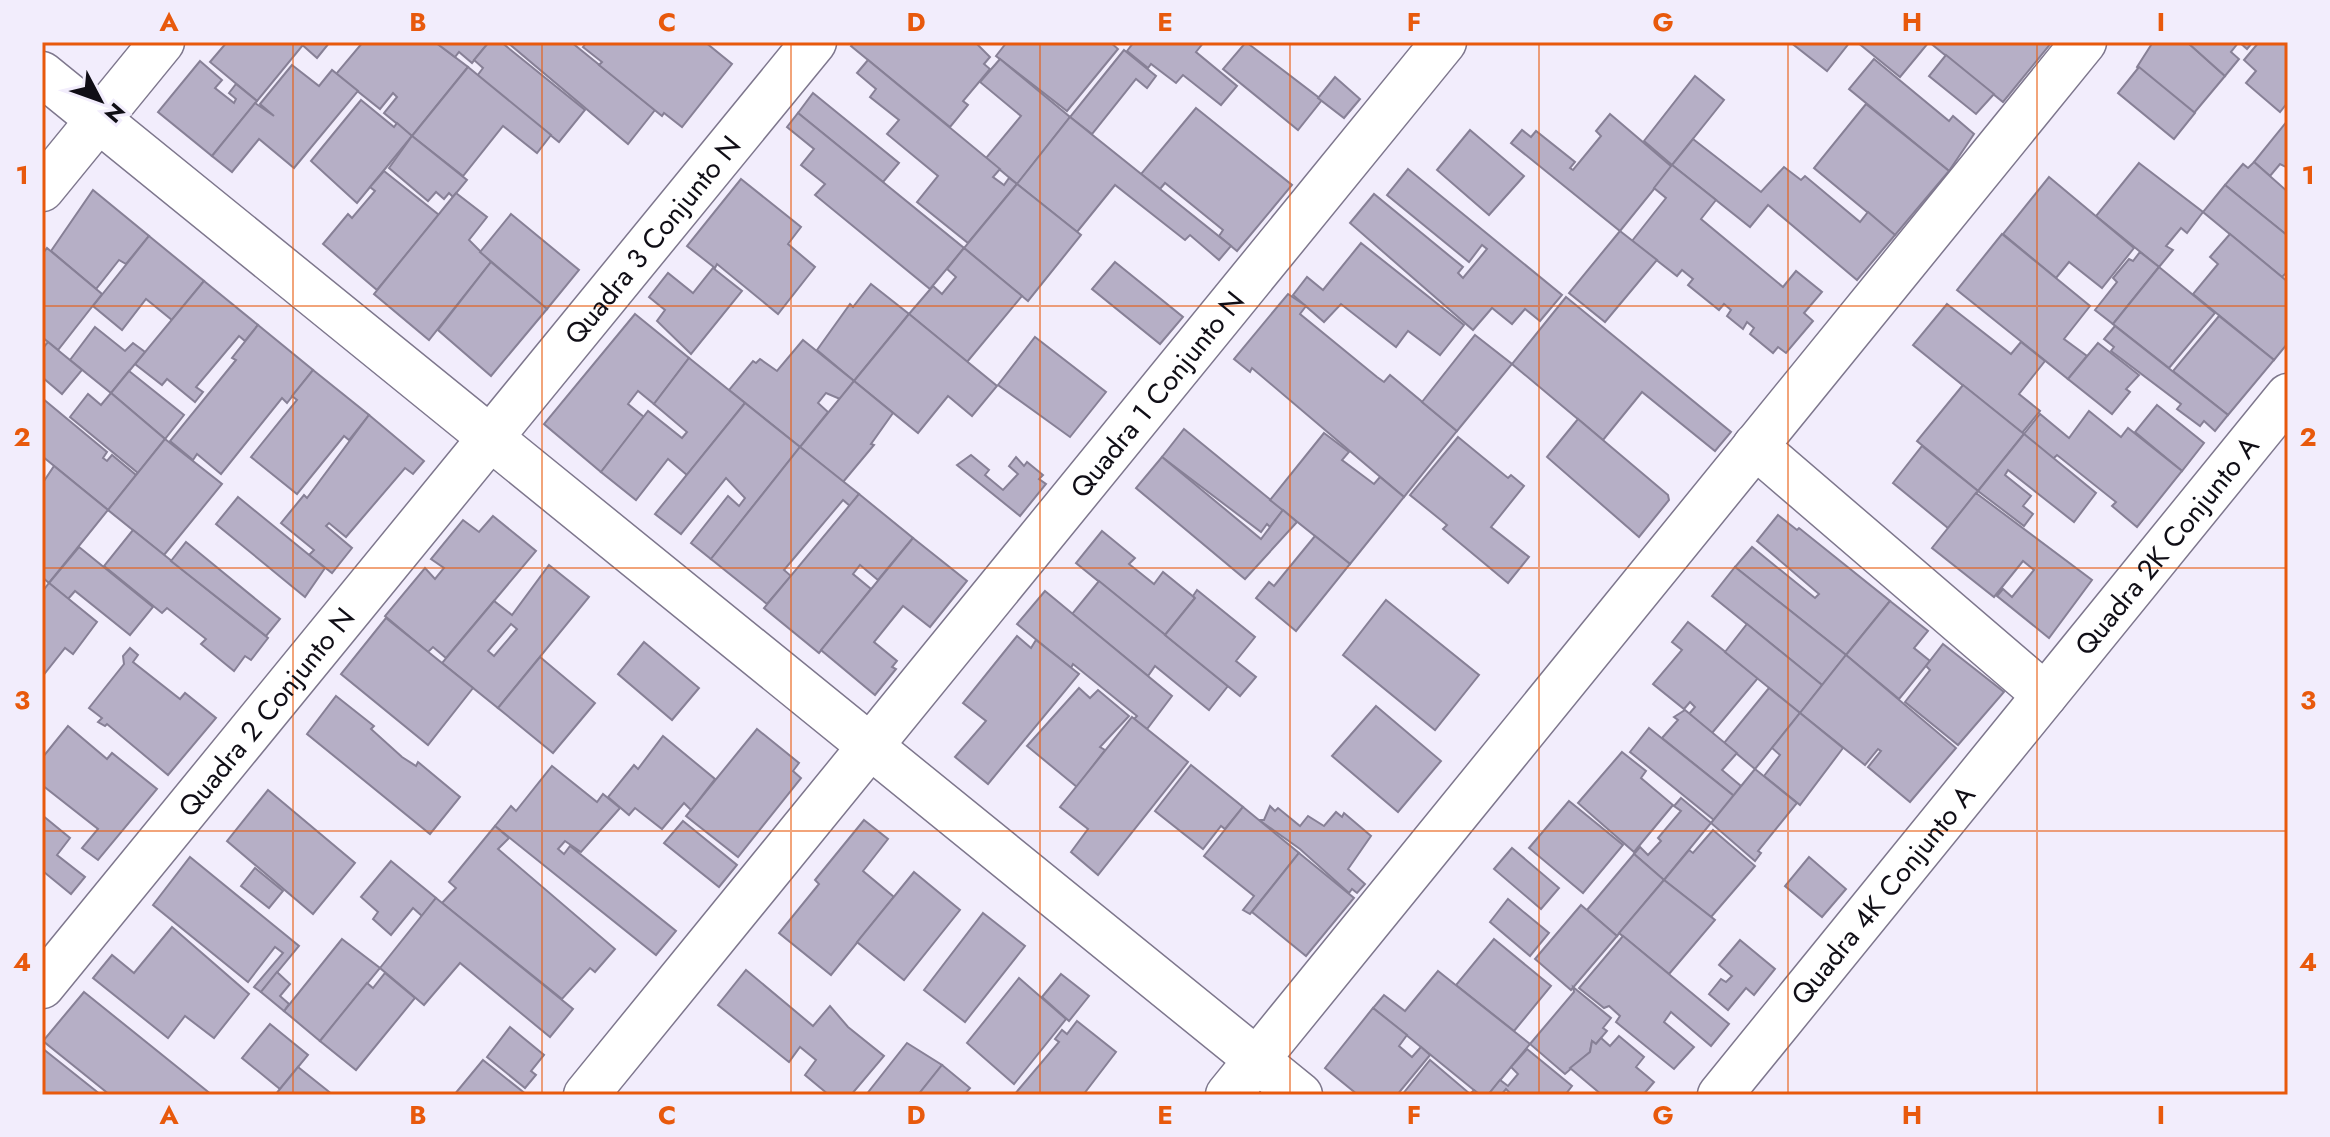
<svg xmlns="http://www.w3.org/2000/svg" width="2330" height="1137" viewBox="0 0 2330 1137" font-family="Jost,sans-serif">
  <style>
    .building { fill: #b6afc6; stroke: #878096; stroke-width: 2; fill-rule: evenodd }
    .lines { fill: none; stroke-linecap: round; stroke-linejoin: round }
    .minor-casing { stroke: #7e778d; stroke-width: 47 }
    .minor { stroke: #fff; stroke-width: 44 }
    .grid { fill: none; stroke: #e8590c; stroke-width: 2; stroke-opacity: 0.55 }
    .labels { text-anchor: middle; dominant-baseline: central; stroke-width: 7; stroke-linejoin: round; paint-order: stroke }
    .street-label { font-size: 28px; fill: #100e16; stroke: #f2edfc }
    .neatline { fill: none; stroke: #e8590c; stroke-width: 3 }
    .grid-label { font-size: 26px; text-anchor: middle; font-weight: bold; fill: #e8590c }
  </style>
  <rect width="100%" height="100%" fill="#f2edfc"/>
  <!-- building -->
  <g class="building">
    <path d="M227 42H299L303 45 257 101 210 62Z"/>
    <path d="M299 42H330L317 58Z"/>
    <path d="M363 42H435L468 67 412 136 384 113 397 97 393 93 380 109 336 74Z"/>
    <path d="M435 42H489L472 63 459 52 455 57Z"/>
    <path d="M489 42H501L585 110 559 142 477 76 483 68 474 60Z"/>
    <path d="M507 42H571L655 110 628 144Z"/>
    <path d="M587 42H705L732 64 682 127 664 113 662 116 599 65 602 62 583 47Z"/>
    <path d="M854 42H975L990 57 984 64 990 69 963 101 968 105 950 127 851 46Z"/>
    <path d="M1007 42H1110L1118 49 1067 111 996 56Z"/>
    <path d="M1134 42H1204L1196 52 1237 86 1221 105 1183 75 1176 83 1151 64 1148 68 1127 51Z"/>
    <path d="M1246 42 1322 100 1298 130 1223 69Z"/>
    <path d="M1790 42H1850L1827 71Z"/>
    <path d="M1857 42H1929L1900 77Z"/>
    <path d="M1929 42H2052L2003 102Z"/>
    <path d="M2153 42H2187L2225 76 2194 113 2137 67Z"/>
    <path d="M2187 42H2253L2247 49 2239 42 2231 52 2239 59 2225 76Z"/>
    <path d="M2259 42H2288V102L2280 112 2246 83 2256 71 2244 60Z"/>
    <path d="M1124 50 1156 76 1147 88 1136 79 1092 134 1070 117Z"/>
    <path d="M1946 55 1994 94 1976 114 1929 76Z"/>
    <path d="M1000 59 1070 117 1017 184 986 158 1021 116 980 82Z"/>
    <path d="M1874 59 1949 121 1953 116 1974 134 1949 171 1849 89Z"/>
    <path d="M868 60 1000 169 993 177 1004 185 1009 178 1017 184 968 243 917 202 938 176 887 134 899 120 870 97 876 89 857 73Z"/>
    <path d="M200 61 222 80 215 88 234 103 236 99 229 93 236 84 257 101 212 156 158 112Z"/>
    <path d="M292 65 319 86 332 70 358 91 294 168 259 139 232 172 212 156 255 103 274 116 260 104Z"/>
    <path d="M468 67 551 135 537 153 503 126 463 176 412 136Z"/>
    <path d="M2139 67 2195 113 2174 139 2118 93Z"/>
    <path d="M1695 76 1724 100 1672 165 1644 141Z"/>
    <path d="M1335 77 1360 99 1344 118 1318 98Z"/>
    <path d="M813 93 899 163 883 182 798 113Z"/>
    <path d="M361 100 394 127 397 123 412 136 357 203 311 161Z"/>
    <path d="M1866 104 1949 171 1895 235 1814 168Z"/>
    <path d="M1196 108 1292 185 1237 251 1219 236 1223 230 1165 183 1160 189 1141 174Z"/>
    <path d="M798 113 964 248 930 289 815 195 825 184 801 165 814 149 787 127Z"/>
    <path d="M1610 114 1672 167 1620 231 1511 143 1522 130 1531 137 1536 131 1575 162 1570 168 1573 170 1601 136 1596 131Z"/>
    <path d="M1070 117 1231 246 1219 260 1190 235 1185 240 1115 185 1077 232 1017 184Z"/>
    <path d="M2288 120V168L2280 164 2270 176 2254 162Z"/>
    <path d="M1470 130 1524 176 1489 215 1437 170Z"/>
    <path d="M412 136 467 180 453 197 449 193 444 199 436 192 428 201 389 168Z"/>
    <path d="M1693 139 1761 192 1784 167 1801 180 1805 176 1860 222 1868 212 1895 235 1857 280 1768 205 1750 227 1672 165Z"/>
    <path d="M2254 162 2288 192V236L2225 185 2243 164 2248 168Z"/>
    <path d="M2139 163 2203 212 2187 233 2181 228 2166 246 2173 250 2159 267 2096 216Z"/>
    <path d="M1672 165 1716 200 1701 219 1783 287 1796 271 1822 292 1804 313 1813 321 1786 353 1778 347 1773 353 1750 334 1754 328 1747 322 1743 329 1727 316 1731 310 1724 304 1719 310 1688 285 1693 279 1682 270 1677 276 1632 241 1666 198 1654 188Z"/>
    <path d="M1408 169 1562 295 1540 321 1525 309 1512 324 1492 308 1473 330 1350 223 1374 194 1463 267 1458 273 1463 278 1487 249 1482 245 1469 262 1387 195Z"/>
    <path d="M384 171 439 215 377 290 323 244 348 214 352 218 375 191 370 187Z"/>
    <path d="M2049 177 2134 248 2102 288 2069 262 2056 278 2003 234Z"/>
    <path d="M741 179 801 227 788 244 815 267 778 314 717 264 715 268 687 246Z"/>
    <path d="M1017 184 1081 235 1028 301 964 248Z"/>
    <path d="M2225 185 2288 236V271L2282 277 2203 212Z"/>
    <path d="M93 190 149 236 126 264 119 260 96 289 51 251Z"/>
    <path d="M456 193 487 217 469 240 491 262 429 340 374 294Z"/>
    <path d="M511 214 579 270 547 309 480 252Z"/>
    <path d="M1620 231 1657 260 1605 322 1569 293Z"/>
    <path d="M2002 234 2090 306 2064 339 2087 356 2068 379 1957 290Z"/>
    <path d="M2230 234 2288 282V343L2274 360 2193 294 2218 264 2210 257Z"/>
    <path d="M149 236 204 281 172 320 146 299 122 330 93 306Z"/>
    <path d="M1361 243 1464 325 1440 355 1408 331 1396 347 1341 304 1324 322 1293 295 1307 277 1323 290Z"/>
    <path d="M47 248 102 294 58 350 42 337V254Z"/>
    <path d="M964 248 1022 296 967 362 909 314 933 286 942 294 956 277 947 269Z"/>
    <path d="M2140 252 2159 267 2113 324 2095 310 2117 282 2113 278 2129 259 2133 261Z"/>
    <path d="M491 262 547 309 491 376 438 330Z"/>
    <path d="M1115 262 1183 317 1160 344 1092 289Z"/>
    <path d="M2159 267 2215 313 2169 368 2113 324Z"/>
    <path d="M713 268 742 291 691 354 657 321 665 310 649 297 668 273 693 293Z"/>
    <path d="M204 281 258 325 245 341 239 336 196 387 203 392 195 402 167 379 162 385 135 364Z"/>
    <path d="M871 284 909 314 854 381 817 350 850 304 853 307Z"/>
    <path d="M1288 294 1306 306 1300 314 1377 377 1384 382 1390 375 1457 431 1404 497 1252 368 1250 372 1234 359Z"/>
    <path d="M1566 297 1731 432 1715 451 1642 392 1603 440 1512 364Z"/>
    <path d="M1947 304 2011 354 2021 342 2045 361 2019 394 2040 411 2022 433 1913 345Z"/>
    <path d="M635 314 689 358 654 404 638 391 628 404 644 417 601 472 544 424Z"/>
    <path d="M909 314 997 386 972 416 948 396 918 433 854 381Z"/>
    <path d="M2219 316 2274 360 2228 415 2173 371Z"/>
    <path d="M258 325 313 370 287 403 282 398 221 474 197 454 193 460 170 441 236 360 232 358Z"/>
    <path d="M2115 326 2228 415 2215 431 2204 421 2200 426 2177 409 2181 404 2111 351 2114 347 2104 339Z"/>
    <path d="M95 327 125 351 133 343 145 352 111 393 70 360Z"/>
    <path d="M1475 335 1512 364 1457 431 1422 402Z"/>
    <path d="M1035 337 1106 392 1070 437 998 385Z"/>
    <path d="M803 340 854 381 840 399 826 393 818 403 828 412 800 447 729 390 753 361 756 363 760 359 777 371Z"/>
    <path d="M48 342 82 370 62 394 42 377V349Z"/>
    <path d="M2098 343 2139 375 2126 389 2130 392 2112 414 2068 379Z"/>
    <path d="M689 358 745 403 687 475 668 459 636 500 601 472 648 411 682 438 687 432 654 404Z"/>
    <path d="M313 370 369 415 349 440 344 436 297 494 251 457 297 400 292 396Z"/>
    <path d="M129 371 184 415 165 439 111 393Z"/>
    <path d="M854 381 893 413 871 444 874 445 843 482 800 447Z"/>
    <path d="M1963 385 2024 434 1978 491 1917 441Z"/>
    <path d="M111 393 165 439 138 473 70 417 88 394 101 405Z"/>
    <path d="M42 398 107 452 103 458 107 461 112 455 136 475 108 510 42 456Z"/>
    <path d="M745 403 800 447 711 559 691 543 728 496 739 506 745 498 726 478 681 534 655 514Z"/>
    <path d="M2157 405 2204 443 2182 471 2135 432Z"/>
    <path d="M2089 411 2121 437 2128 428 2182 471 2137 527 2112 506 2116 502 2057 455 2053 459 2024 434 2040 414 2069 438Z"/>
    <path d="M369 415 424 461 413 474 405 468 346 537 329 523 326 526 352 548 332 573 309 555 314 550 281 523 304 495 307 498Z"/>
    <path d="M1578 419 1668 495 1669 500 1639 537 1547 457Z"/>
    <path d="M1184 429 1283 510 1270 527 1267 524 1261 532 1162 457Z"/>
    <path d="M1324 433 1349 452 1342 460 1374 484 1380 477 1404 497 1350 564 1270 500Z"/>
    <path d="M2024 434 2096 493 2074 522 2008 470 2005 475 2031 496 2023 506 2033 514 2024 526 1978 491Z"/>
    <path d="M1458 437 1508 478 1511 475 1524 486 1491 527 1529 557 1508 583 1443 529 1447 525 1410 495Z"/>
    <path d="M165 439 222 484 164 555 108 510Z"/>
    <path d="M1922 446 1978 491 1948 528 1893 483Z"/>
    <path d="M800 447 859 494 850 506 843 500 784 570 791 576 767 604 711 559Z"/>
    <path d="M971 455 989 470 985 475 1003 490 1018 474 1009 466 1016 457 1024 466 1027 462 1043 475 1039 479 1046 484 1020 516 957 465Z"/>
    <path d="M1162 457 1261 539 1283 510 1297 522 1245 579 1136 488Z"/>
    <path d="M54 466 108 510 49 583 42 577V484Z"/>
    <path d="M1976 493 2092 580 2049 638 1997 596 2003 589 2012 597 2034 570 2023 561 1994 597 1932 548Z"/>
    <path d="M859 494 913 538 878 580 860 565 853 574 871 589 819 653 764 608Z"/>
    <path d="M238 497 325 568 305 597 216 524Z"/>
    <path d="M1778 515 1797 530 1799 528 1890 601 1846 655 1735 567 1752 547 1815 598 1819 594 1757 541Z"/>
    <path d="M493 516 536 551 446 658 433 647 428 652 385 616 425 568 435 579 444 568 431 559 463 520 479 532Z"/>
    <path d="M133 530 268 638 251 660 245 656 234 671 201 644 206 639 167 608 162 613 104 566Z"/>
    <path d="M1102 531 1135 558 1129 564 1154 584 1163 572 1195 598 1165 635 1076 563Z"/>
    <path d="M1315 536 1350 564 1296 631 1256 598 1269 582 1274 586Z"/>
    <path d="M913 538 967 581 930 627 903 606 874 642 897 661 892 667 896 669 875 695 821 650Z"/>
    <path d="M186 542 280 619 266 636 171 561Z"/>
    <path d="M79 547 153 607 130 635 75 591 68 599 49 583Z"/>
    <path d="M549 565 589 597 498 708 442 663 494 601 512 615ZM511 624 517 629 494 656 488 651Z"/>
    <path d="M1735 567 1846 655 1822 685 1712 596Z"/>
    <path d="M1099 581 1228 686 1209 710 1155 666 1148 676 1072 614Z"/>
    <path d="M49 583 97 622 73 654 65 648 42 677V592Z"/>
    <path d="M1197 590 1255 637 1236 661 1256 677 1240 696 1165 635 1195 598 1193 596Z"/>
    <path d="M1045 591 1172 696 1147 729 1134 719 1137 716 1073 664 1071 668 1017 624Z"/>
    <path d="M1386 600 1479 675 1435 730 1343 655Z"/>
    <path d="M1890 601 1928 631 1914 648 1930 661 1899 699 1846 655Z"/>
    <path d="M386 618 473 688 428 745 341 674Z"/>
    <path d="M1688 622 1758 678 1712 733 1689 714 1695 707 1690 702 1684 709 1653 684 1682 650 1672 642Z"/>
    <path d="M1747 624 1822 685 1800 713 1725 652Z"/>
    <path d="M1017 636 1031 648 1036 640 1079 674 988 784 955 757 986 721 963 703Z"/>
    <path d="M644 642 699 688 672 720 618 674Z"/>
    <path d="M1943 644 2004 692 1958 745 1905 702 1930 670 1926 666Z"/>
    <path d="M130 648 138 655 133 662 180 699 185 693 216 718 168 775 107 724 105 726 98 722 102 718 89 708 124 664 123 656Z"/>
    <path d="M1846 655 1956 748 1910 802 1868 767 1881 751 1878 749 1865 765 1800 713Z"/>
    <path d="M540 657 595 703 553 753 498 708Z"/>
    <path d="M1079 688 1090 698 1098 690 1129 716 1100 747 1105 750 1077 787 1027 746Z"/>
    <path d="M1769 688 1800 713 1755 769 1724 743Z"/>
    <path d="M336 696 374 726 371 729 402 757 416 766 418 762 460 797 430 834 307 734Z"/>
    <path d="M1376 706 1441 761 1398 812 1332 756Z"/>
    <path d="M1685 710 1737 753 1722 770 1741 786 1734 796 1662 738 1678 720 1674 717Z"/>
    <path d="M1800 713 1843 748 1800 805 1764 776 1780 755 1772 748Z"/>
    <path d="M1132 717 1188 762 1098 875 1071 852 1088 829 1060 807Z"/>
    <path d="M68 726 107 759 112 753 157 789 98 860 82 848 98 829 42 785V758Z"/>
    <path d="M1649 728 1734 796 1714 820 1630 752Z"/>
    <path d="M757 729 799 763 793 771 801 778 738 857 686 816Z"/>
    <path d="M663 736 715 779 691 810 684 803 662 829 635 808 629 815 608 797 634 765 638 769Z"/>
    <path d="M1622 752 1646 771 1641 778 1673 805 1634 852 1578 803Z"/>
    <path d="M1191 765 1243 807 1225 829 1221 826 1203 849 1155 811Z"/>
    <path d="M552 766 597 802 603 794 620 808 581 852 565 841 558 849 564 854 570 846 676 931 656 955 495 826 511 806 516 811Z"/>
    <path d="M1755 769 1797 803 1758 851 1761 853 1755 861 1711 823Z"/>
    <path d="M268 790 355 863 313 914 227 841Z"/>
    <path d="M1681 798 1711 823 1664 880 1634 854 1640 847 1648 855 1661 841 1658 838 1681 811 1674 806Z"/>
    <path d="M1569 801 1623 845 1583 893 1529 848Z"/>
    <path d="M1270 806 1275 811 1278 808 1300 826 1308 816 1324 826 1336 812 1342 817 1344 813 1371 836 1348 869 1365 884 1357 893 1352 889 1349 893 1300 849 1259 820H1264Z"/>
    <path d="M1243 807 1299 853 1250 914 1243 910 1254 896 1204 856Z"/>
    <path d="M42 815 70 838 57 855 85 877 71 894 44 872 42 874Z"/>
    <path d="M864 820 888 839 863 871 894 897 831 975 779 933 819 884 815 880Z"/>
    <path d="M683 821 737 865 719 887 664 843Z"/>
    <path d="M495 826 509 838 498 849 615 949 595 972 590 968 562 999 442 903 456 888 449 882Z"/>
    <path d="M1713 830 1755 866 1711 917 1664 880 1689 850 1693 853Z"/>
    <path d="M1512 848 1559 888 1541 909 1494 869Z"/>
    <path d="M1299 853 1354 898 1306 956 1252 912Z"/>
    <path d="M1634 854 1664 880 1617 936 1587 910Z"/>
    <path d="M190 857 299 946 261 992 254 987 283 953 275 947 248 982 153 905Z"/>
    <path d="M1809 857 1846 889 1822 917 1785 886Z"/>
    <path d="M391 861 436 898 422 916 413 908 391 935 373 919 378 912 361 897Z"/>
    <path d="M255 868 283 891 269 908 241 886Z"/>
    <path d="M914 872 960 910 904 980 857 942Z"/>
    <path d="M1664 880 1715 920 1669 974 1619 933Z"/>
    <path d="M436 898 573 1009 550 1037 460 963 424 1005 380 968Z"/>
    <path d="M1508 899 1549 933 1530 956 1490 922Z"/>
    <path d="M1581 905 1617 936 1571 990 1535 959Z"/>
    <path d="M983 913 1025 946 965 1022 924 990Z"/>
    <path d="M172 927 249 994 214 1038 185 1016 168 1038 93 978 112 955 134 973Z"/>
    <path d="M1623 936 1729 1024 1711 1046 1671 1012 1664 1022 1694 1047 1674 1069 1616 1022 1620 1016 1609 1006 1604 1008 1579 988Z"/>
    <path d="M342 939 380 968 320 1041 284 1011Z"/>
    <path d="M1494 939 1551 986 1514 1031 1456 985Z"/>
    <path d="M1740 940 1775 969 1754 995 1746 988 1728 1010 1709 994 1721 979 1726 982 1732 976 1719 965Z"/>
    <path d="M746 970 813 1026 830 1006 848 1027 884 1056 851 1095H829L805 1075 816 1060 800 1047 789 1062 718 1005Z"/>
    <path d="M1438 971 1530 1044 1488 1095H1480L1373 1008 1384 995 1405 1011Z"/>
    <path d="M277 972 290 984 280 996 289 1004 284 1011 261 992Z"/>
    <path d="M385 973 415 998 356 1070 320 1041 367 983 373 988Z"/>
    <path d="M1061 974 1089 996 1069 1021 1042 997Z"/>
    <path d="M1019 978 1066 1019 1014 1084 967 1043Z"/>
    <path d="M1573 987 1611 1018 1603 1028 1607 1031 1596 1044 1592 1041 1590 1052 1565 1074 1530 1044 1574 992Z"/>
    <path d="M84 992 212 1095H110L43 1041Z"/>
    <path d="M1373 1008 1407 1035 1399 1046 1412 1057 1421 1047 1430 1055 1397 1095H1358L1325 1068Z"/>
    <path d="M1077 1021 1116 1052 1083 1095H1014L1059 1042 1055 1039 1062 1030 1067 1034Z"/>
    <path d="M270 1024 308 1055 280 1089 242 1058Z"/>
    <path d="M510 1027 544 1055 531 1071 536 1075 525 1088 487 1057Z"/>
    <path d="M1619 1036 1644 1057 1636 1067 1654 1082 1643 1095H1602L1570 1068 1590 1052 1592 1041 1596 1044 1601 1038 1610 1046Z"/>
    <path d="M907 1043 942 1065 918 1095H866Z"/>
    <path d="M42 1048 101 1095H42Z"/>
    <path d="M1527 1049 1572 1086 1565 1095H1512L1506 1089 1501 1095H1488L1500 1080 1508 1086 1518 1074 1511 1067Z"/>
    <path d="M483 1060 527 1095H454Z"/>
    <path d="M1430 1060 1470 1094 1474 1090 1480 1095H1402Z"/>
    <path d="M942 1065 970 1088 964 1095H918Z"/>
    <path d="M298 1067 333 1095H275Z"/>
  </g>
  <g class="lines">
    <defs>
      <g id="minor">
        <path d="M42 74 1300 1095"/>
        <path d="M42 189 162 42"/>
        <path d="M1755 446 2045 695"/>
        <path id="s1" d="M42 986 814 42"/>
        <path id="s2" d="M586 1095 1444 42"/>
        <path d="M1228 1095 2084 42"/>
        <path id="s3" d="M1720 1095 2288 396"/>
      </g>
    </defs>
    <!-- minor casing -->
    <use href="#minor" class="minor-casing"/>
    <!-- minor -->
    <use href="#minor" class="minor"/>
  </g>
  <!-- grid -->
  <path class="grid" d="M293 42V1095M542 42V1095M791 42V1095M1040 42V1095M1290 42V1095M1539 42V1095M1788 42V1095M2037 42V1095M42 306H2288M42 568H2288M42 831H2288"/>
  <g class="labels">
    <!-- street labels -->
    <g class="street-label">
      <text stroke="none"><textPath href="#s1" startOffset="964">Quadra 3 Conjunto N</textPath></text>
      <text stroke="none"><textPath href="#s2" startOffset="904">Quadra 1 Conjunto N</textPath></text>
      <text stroke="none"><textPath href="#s3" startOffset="708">Quadra 2K Conjunto A</textPath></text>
      <text stroke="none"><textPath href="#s1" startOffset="354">Quadra 2 Conjunto N</textPath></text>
      <text stroke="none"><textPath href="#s3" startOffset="258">Quadra 4K Conjunto A</textPath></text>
    </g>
  </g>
  <!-- border -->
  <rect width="2330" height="1137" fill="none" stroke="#f2edfc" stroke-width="88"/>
  <!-- north arrow -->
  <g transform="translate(100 100) rotate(131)" stroke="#f2edfc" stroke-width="6" paint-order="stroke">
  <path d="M0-6L14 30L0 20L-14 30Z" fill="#100e16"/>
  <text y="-12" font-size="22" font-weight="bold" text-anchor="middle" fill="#100e16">N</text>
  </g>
  <rect x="44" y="44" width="2242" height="1049" class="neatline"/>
  <g class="grid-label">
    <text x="169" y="31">A</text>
    <text x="418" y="31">B</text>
    <text x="667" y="31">C</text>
    <text x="916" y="31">D</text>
    <text x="1165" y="31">E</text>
    <text x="1414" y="31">F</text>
    <text x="1663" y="31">G</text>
    <text x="1912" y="31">H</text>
    <text x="2161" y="31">I</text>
    <text x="22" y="184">1</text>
    <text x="2308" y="184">1</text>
    <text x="22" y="446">2</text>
    <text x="2308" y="446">2</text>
    <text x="22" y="709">3</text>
    <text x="2308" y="709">3</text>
    <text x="22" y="971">4</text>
    <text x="2308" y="971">4</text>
    <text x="169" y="1124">A</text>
    <text x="418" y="1124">B</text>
    <text x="667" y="1124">C</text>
    <text x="916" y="1124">D</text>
    <text x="1165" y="1124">E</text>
    <text x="1414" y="1124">F</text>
    <text x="1663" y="1124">G</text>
    <text x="1912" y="1124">H</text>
    <text x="2161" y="1124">I</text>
  </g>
</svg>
